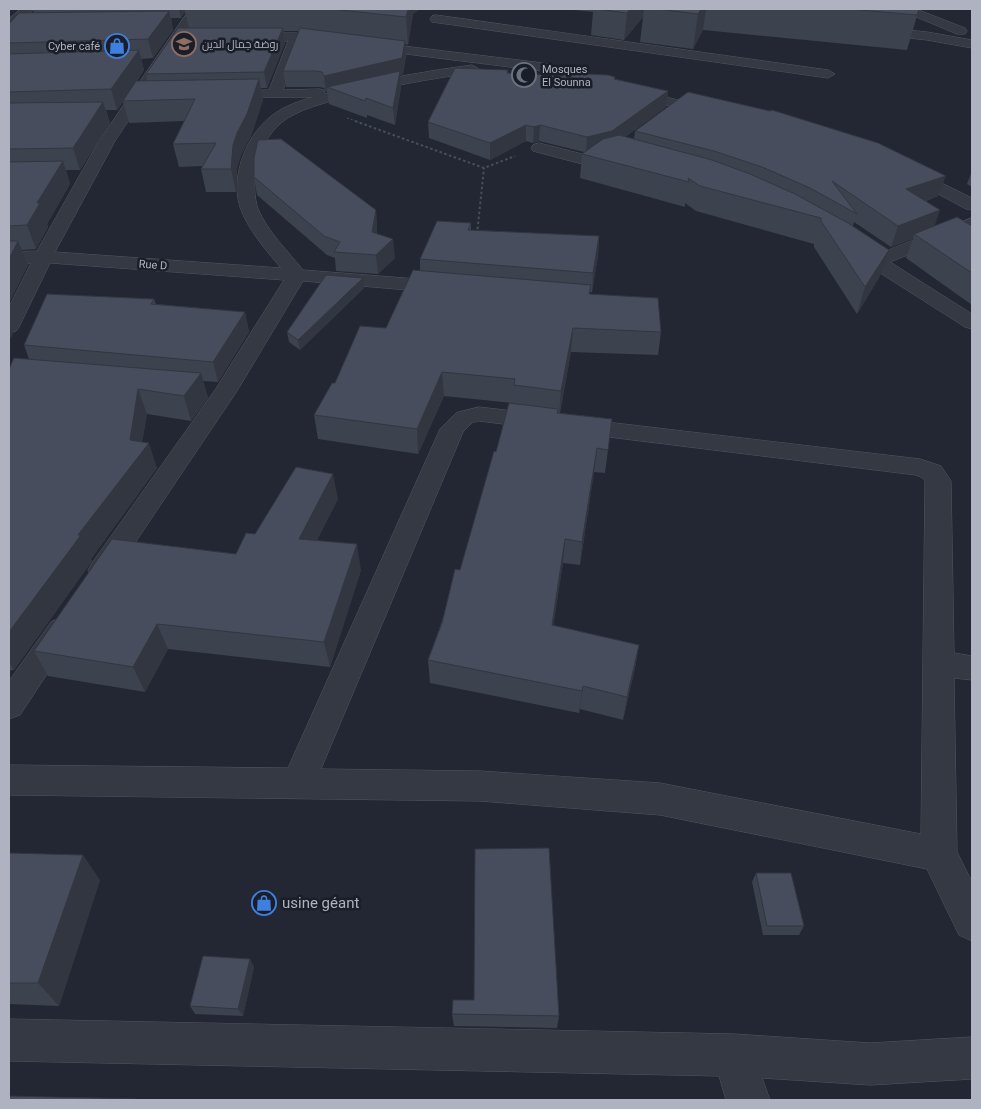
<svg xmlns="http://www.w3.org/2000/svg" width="981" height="1109" viewBox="0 0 981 1109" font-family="Roboto,Cairo,sans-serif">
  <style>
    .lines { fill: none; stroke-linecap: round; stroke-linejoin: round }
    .minor-casing { stroke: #525662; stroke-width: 1 }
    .path-far1 { stroke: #455155; stroke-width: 1; stroke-dasharray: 2 2; stroke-linecap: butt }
    .path { stroke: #455155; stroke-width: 2; stroke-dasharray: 2.5 2.5; stroke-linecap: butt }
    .minor { fill: #353944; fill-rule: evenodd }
    .wall { fill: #3d424f; fill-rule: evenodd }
    .shaded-wall { fill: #323640 }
    .building { fill: #474d5c; stroke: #323640 }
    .labels { text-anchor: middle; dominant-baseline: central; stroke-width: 5; stroke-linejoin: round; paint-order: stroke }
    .far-poi-label { font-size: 11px; fill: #afb3c1; stroke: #1a1e28; text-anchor: start }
    .far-street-label { font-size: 11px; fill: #afb3c1; stroke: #1a1e28 }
    .near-poi-label { font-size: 15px; fill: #afb3c1; stroke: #1a1e28; text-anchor: start }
  </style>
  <rect width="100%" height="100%" fill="#222733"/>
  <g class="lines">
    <defs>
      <g id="minor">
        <path d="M21 9H34L13 28 9 29V19Z"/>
        <path d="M190 9H202L115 141 55 252 281 268C266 250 248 230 240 207 230 175 247 133 274 114 285 106 299 101 313 97L220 98 218 95 220 92 225 91 269 90 288 41 243 40 241 37 247 33H296L543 63 681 101C692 98 709 98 716 107L714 110C703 113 696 106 681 109L542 71 301 41 283 90 319 89 324 90 325 94 385 79 437 70 472 65 479 69 472 73C428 79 385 87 342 98 322 104 299 109 282 122 268 134 258 152 256 171 254 183 254 197 258 209 268 232 287 250 303 270L443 281 450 283 453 287 450 291 443 293 303 281 237 391 112 577 102 580 92 577 88 570 92 563 215 390 284 280 50 263 19 327 16 331 9 333V307L31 263 9 264V252L37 251 99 141Z"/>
        <path d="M900 9H916L965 28 967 31 965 34H957L902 11Z"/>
        <path d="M436 15 828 70 835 74 828 78 432 22 430 19 432 16Z"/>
        <path d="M875 27 927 32 972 40V48L927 40 871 34 869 31 871 28Z"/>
        <path d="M539 143 586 155 617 147 623 149 625 152 623 155 586 165 533 151 531 148 533 145Z"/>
        <path d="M909 167 972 198V210L966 209 903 175 901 172 903 169Z"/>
        <path d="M972 218V229L890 262 972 314V329L965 327 844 250 842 246 844 242C857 239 866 248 877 254Z"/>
        <path d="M479 407 920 459 941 466 951 481 954 653 972 656V680L954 678 957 852 972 882V941L959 935 927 869 660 815 480 801 9 795V765L288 768 440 429 456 413ZM479 421 916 475 923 478 925 481 921 834 660 783 480 771 321 769 463 432 472 423Z"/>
        <path d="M61 618 71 622 76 630 20 715 9 719V681L51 622Z"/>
        <path d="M9 1019 734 1034 870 1043 972 1037V1079L870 1085 762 1078 770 1100H726L719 1076 9 1061Z"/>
      </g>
    </defs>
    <!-- minor casing -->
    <use href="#minor" class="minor-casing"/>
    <!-- path-far1 -->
    <path class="path-far1" d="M347 118 359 122"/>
    <!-- path -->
    <g class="path">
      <path d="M355 121 484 168 515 156"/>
      <path d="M477 234 484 168"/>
    </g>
    <!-- minor -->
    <use href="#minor" class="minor"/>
  </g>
  <!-- wall -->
  <g class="wall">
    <path d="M33 9H420L413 14 408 45 405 44 406 56 403 74 400 75 401 87 395 125 367 115V118L329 104 327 92H326L324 88 319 87H286L283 71 299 31H284L285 43 267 88H261L263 100 251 136 241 155 237 168 236 192H206L201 169 203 166 179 167 173 144 184 121 129 123 123 102 117 110H106L110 123 80 170H66L70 184 47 224 48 227 36 249 22 250 28 265 9 303V24L34 13ZM185 12 189 28 146 74 147 81H137L144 70 141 59 153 58 173 30 171 18H181Z"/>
    <path d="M564 9H919L907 50 703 30 693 49 640 42 643 17 624 40 591 35 593 12Z"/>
    <path d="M508 70V73L563 76 615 77V79L668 91 666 107 625 137 634 139 635 131 938 196 926 201 935 226H972V305L906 258 913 239 891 247 854 222 853 226 880 276 857 314 814 247V244L696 211 685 203V207L580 178 582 154 584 152 539 141 533 143 526 141 490 160 429 138 428 122Z"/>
    <path d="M972 171V187L967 184Z"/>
    <path d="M254 177 376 210 377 229V234L395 258 378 274 336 271 335 258 327 255 257 195Z"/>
    <path d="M471 223V230L599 236 598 255 592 292H590V294L661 332 658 355 571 352 560 413 612 419 605 473 594 472 580 565 563 563 553 625 639 645 635 668 623 720 580 709 579 713 430 683 428 660 460 570 496 452 513 403 444 396 418 454 318 439 314 415 335 383 386 328 420 271V259Z"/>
    <path d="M364 288 300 350 289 342 287 332Z"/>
    <path d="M154 299 156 304 245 312 249 332 218 382 203 381 208 398 191 421 147 414 142 442 157 468 91 559 92 561 14 670H11L9 673V369L29 359 24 345Z"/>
    <path d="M338 499 317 540 361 570 330 667 168 649 145 692 48 676 34 651 236 554 255 534Z"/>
    <path d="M9 853 100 880 59 1006 9 1004Z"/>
    <path d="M756 873 804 926 799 935H763L752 882Z"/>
    <path d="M250 959 254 967 243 1016 195 1014 190 1006Z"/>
    <path d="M452 1014 559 1016 557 1028 454 1026Z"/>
  </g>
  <!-- shaded-wall -->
  <g class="shaded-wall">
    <path d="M179 9H185V12L181 18Z"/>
    <path d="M408 9H420L413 14 408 45 406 17Z"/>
    <path d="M630 9H644L643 17 624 40 627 13Z"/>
    <path d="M701 9H706L703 30 693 49 698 14Z"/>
    <path d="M169 11 173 30 153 58 148 39Z"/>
    <path d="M283 28 285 43 267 88 264 72Z"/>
    <path d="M405 41 406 56 403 74 400 75 401 87 395 125 393 108 399 75 327 87V92H326L324 76Z"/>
    <path d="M139 50 144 70 117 110 111 89Z"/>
    <path d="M259 79 263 100 251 136 241 155 237 168 236 192 231 169 233 145 237 133Z"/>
    <path d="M668 91 666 107 610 147 586 153 587 137Z"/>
    <path d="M103 102 110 123 80 170 73 148Z"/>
    <path d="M526 125V141L490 160V143Z"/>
    <path d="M540 125 539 141 533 143 534 127Z"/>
    <path d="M63 161 70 184 47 224 48 227 36 249 27 225 37 203Z"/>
    <path d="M946 176 938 196 900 209 906 189Z"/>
    <path d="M376 210 377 229 374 251 372 232Z"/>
    <path d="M940 210 933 231 914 234 913 239 891 247 898 226Z"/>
    <path d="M599 236 598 255 592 292 593 273Z"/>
    <path d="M393 239 395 258 378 274 376 255Z"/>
    <path d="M18 241 28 265 9 303V259Z"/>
    <path d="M889 250 880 276 857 314 865 287Z"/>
    <path d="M363 278 364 288 300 350 298 340Z"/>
    <path d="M245 312 249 332 218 382 213 362Z"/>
    <path d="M9 323 13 334 9 341Z"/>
    <path d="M573 328 571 352 559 415 561 391Z"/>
    <path d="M442 372 444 396 418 454 417 429Z"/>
    <path d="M201 373 208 398 191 421 184 396Z"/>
    <path d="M138 389 147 414 140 454 149 443 157 468 91 559 92 561 14 670 9 662V632L130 440Z"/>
    <path d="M597 448 594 472 580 565 582 542Z"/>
    <path d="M333 474 338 499 305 564 299 539Z"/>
    <path d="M565 539 563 563 550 648 552 625Z"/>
    <path d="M357 544 361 570 330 667 324 642Z"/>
    <path d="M157 624 168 649 145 692 133 667Z"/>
    <path d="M639 645 635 668 623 720 627 697Z"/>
    <path d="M583 686 580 709 579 713 582 691Z"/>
    <path d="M83 855 100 880 59 1006 38 983Z"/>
    <path d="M250 959 254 967 243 1016 238 1009Z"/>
  </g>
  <!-- building -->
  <g class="building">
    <path d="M331 9H408L406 17Z"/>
    <path d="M596 9H630L627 13Z"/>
    <path d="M658 9H701L698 14Z"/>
    <path d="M849 9H919L917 15Z"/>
    <path d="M169 11 148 39 9 43V24L19 13Z"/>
    <path d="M178 28H283L264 72 146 74Z"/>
    <path d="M300 28 405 41 402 58 324 76 322 72 317 71H283Z"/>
    <path d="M139 50 111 89 9 92V54Z"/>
    <path d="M455 68 508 70 507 73 563 76 565 73 608 75 615 77 614 79 668 91 612 131 587 137 540 125 534 127 526 125 490 143 428 122Z"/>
    <path d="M400 71 393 108 366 98 365 101 327 87Z"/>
    <path d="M259 79 247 114 237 133 233 145 231 169H201L216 143 173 144 195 99 123 101 136 81Z"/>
    <path d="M688 92 770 111 772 110 878 143 946 176 906 189 940 210 898 226 832 181 857 214 810 188 762 167 714 151 635 131Z"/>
    <path d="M103 102 73 148 9 149V103Z"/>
    <path d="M619 135 712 160 750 174 795 194 848 223 889 250 865 287 821 221V218L700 186 688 178 689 182 582 154 603 139Z"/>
    <path d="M281 139 376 210 372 232 393 239 376 255 334 252 340 242 324 236 254 177V158L258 140Z"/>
    <path d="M63 161 37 203H40L27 225 9 226V162Z"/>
    <path d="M957 217 972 226V273L914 234Z"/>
    <path d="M437 221 471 223 468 230 599 236 593 273 420 259Z"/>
    <path d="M9 241H18L9 259Z"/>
    <path d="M413 270 591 285 589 294 658 298 661 332 573 328 561 391 514 385 515 379 442 372 417 429 314 415 332 383H335L360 326 386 328Z"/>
    <path d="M326 275 363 278 298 340 287 332Z"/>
    <path d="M47 294 154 299 151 304 245 312 213 362 24 345Z"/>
    <path d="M14 358 201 373 184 396 138 389 130 440 149 443 78 535H81L9 632V369Z"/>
    <path d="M509 403 558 409 557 413 612 419 608 450 597 448 582 542 565 539 552 625 639 645 627 697 583 686 582 691 428 660 442 623 455 569 460 570 494 451 496 452Z"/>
    <path d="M296 467 333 474 299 539 357 544 324 642 157 624 133 667 34 651 112 539 236 554 246 533 255 534Z"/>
    <path d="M549 848 559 1016 452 1014 453 1000H474L475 849Z"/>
    <path d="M9 853 83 855 38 983H9Z"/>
    <path d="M756 873H791L804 926H767Z"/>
    <path d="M203 956 250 959 238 1009 190 1006Z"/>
    <path d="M9 1096 137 1099 136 1100H9Z"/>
  </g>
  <!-- icons -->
  <defs>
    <symbol id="school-ring" viewBox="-11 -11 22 22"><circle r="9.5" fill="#1a1e28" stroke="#8d6e63" stroke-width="1.5"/><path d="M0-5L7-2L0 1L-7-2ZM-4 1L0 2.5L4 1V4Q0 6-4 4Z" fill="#8d6e63"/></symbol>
    <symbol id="shop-ring" viewBox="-11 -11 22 22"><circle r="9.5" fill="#1a1e28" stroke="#3f7fe0" stroke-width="1.5"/><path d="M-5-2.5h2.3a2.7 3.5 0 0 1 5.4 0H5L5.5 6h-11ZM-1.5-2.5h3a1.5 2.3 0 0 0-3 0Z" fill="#3f7fe0"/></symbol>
    <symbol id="mosque-ring" viewBox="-11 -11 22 22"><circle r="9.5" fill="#1a1e28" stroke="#6b7280" stroke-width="1.5"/><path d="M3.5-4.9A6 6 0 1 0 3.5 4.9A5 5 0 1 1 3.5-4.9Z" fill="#6b7280"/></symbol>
  </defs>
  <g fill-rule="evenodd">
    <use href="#school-ring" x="170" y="30" width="28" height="28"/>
    <use href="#shop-ring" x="103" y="32" width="28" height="28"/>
    <use href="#mosque-ring" x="510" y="61" width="28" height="28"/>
    <use href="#shop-ring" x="250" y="889" width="28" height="28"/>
  </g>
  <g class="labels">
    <!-- far-poi labels -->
    <g class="far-poi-label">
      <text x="202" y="44">روضة جمال الدين</text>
      <text x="100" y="46" text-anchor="end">Cyber café</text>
      <text x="542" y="69">Mosques<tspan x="542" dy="13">El Sounna</tspan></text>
    </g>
    <!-- far-street labels -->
    <g class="far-street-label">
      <text transform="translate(153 265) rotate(4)">Rue D</text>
    </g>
    <!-- near-poi labels -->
    <g class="near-poi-label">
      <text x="282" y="903">usine géant</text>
    </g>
  </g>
  <!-- border -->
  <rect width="981" height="1109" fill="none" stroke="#afb3c1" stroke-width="20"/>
</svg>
